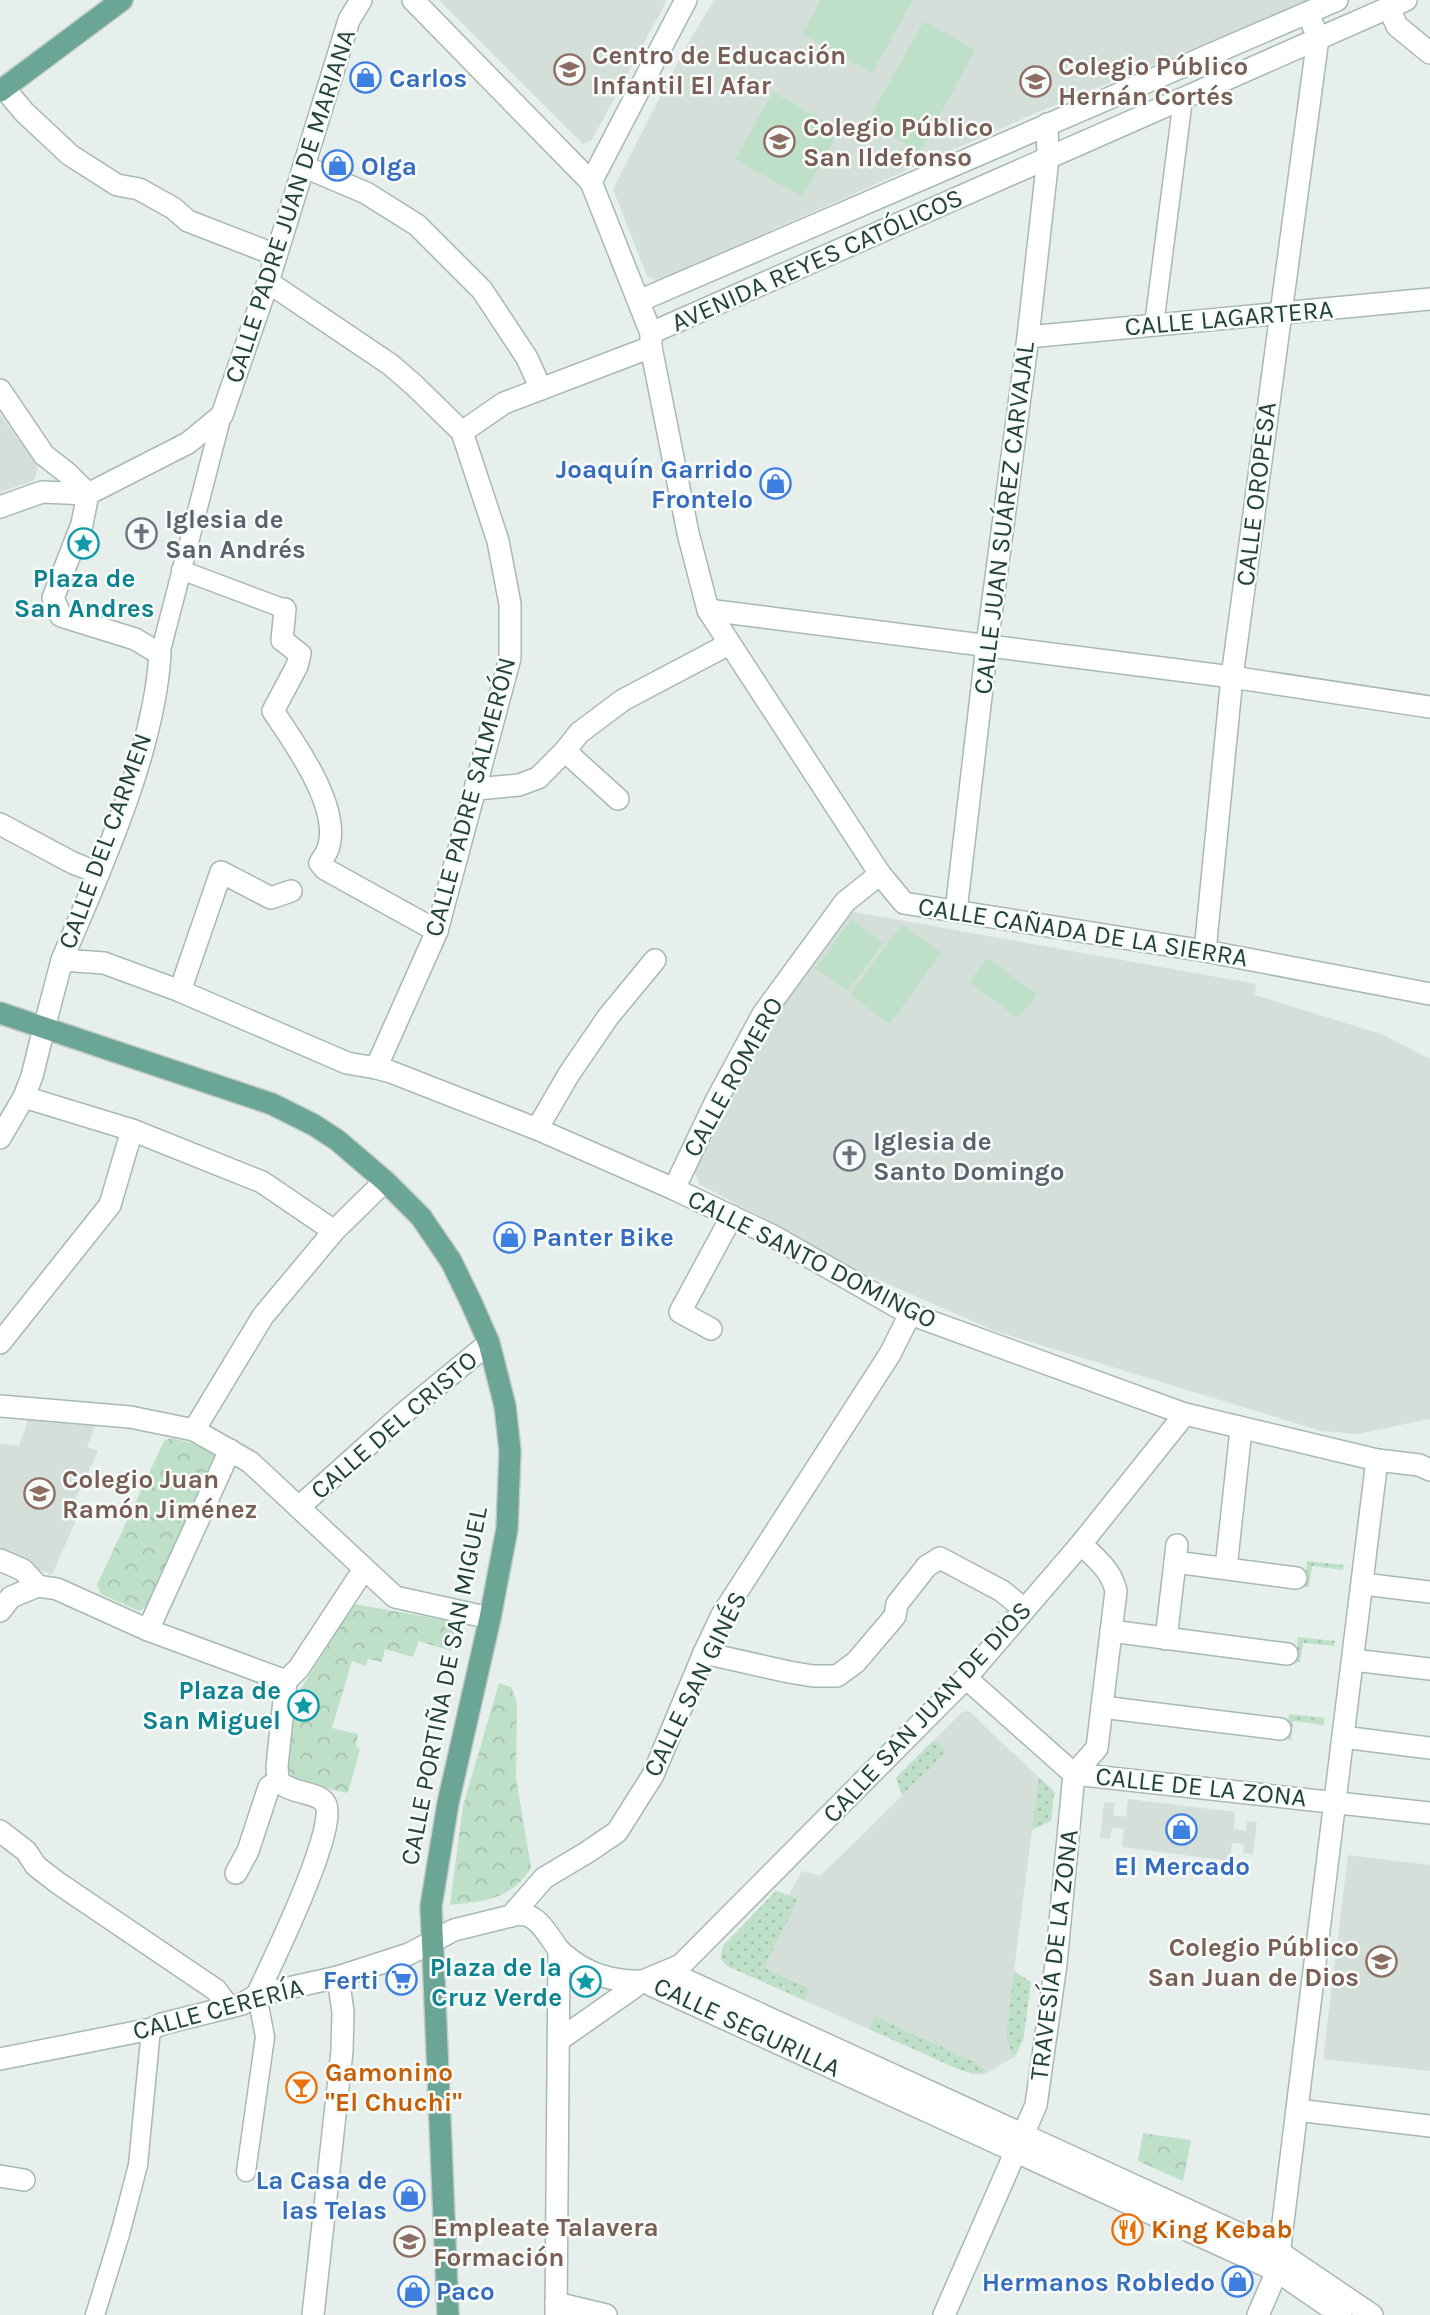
<svg xmlns="http://www.w3.org/2000/svg" width="1430" height="2315" viewBox="0 0 1430 2315" font-family="Karla,sans-serif">
  <style>
    .built { fill: #d4dfda }
    .grass { fill: url(#grass-dots) }
    .park { fill: url(#park-crowns) }
    .pitch { fill: #bfe0c8 }
    .lines { fill: none; stroke-linecap: round; stroke-linejoin: round }
    .pedestrian-casing { stroke: #a8b8b2; stroke-width: 21 }
    .minor-casing { stroke: #a8b8b2; stroke-width: 24 }
    .tertiary-casing { stroke: #a8b8b2; stroke-width: 24 }
    .secondary-casing { stroke: #a4bbb3; stroke-width: 24 }
    .primary-casing { stroke: #c2cac8; stroke-width: 24 }
    .pedestrian { stroke: #fff; stroke-width: 18 }
    .minor { stroke: #fff; stroke-width: 21 }
    .tertiary { stroke: #fff; stroke-width: 21 }
    .secondary { stroke: #fff; stroke-width: 21 }
    .primary { stroke: #6aa596; stroke-width: 21 }
    .labels { text-anchor: middle; dominant-baseline: central; stroke-width: 5; stroke-linejoin: round; paint-order: stroke }
    .education-label { font-size: 26px; font-weight: bold; fill: #785e54; stroke: #f7fbf9; text-anchor: start }
    .shop-label { font-size: 26px; font-weight: bold; fill: #366cbe; stroke: #f7fbf9; text-anchor: start }
    .street-label { font-size: 26px; fill: #24423a; stroke: #f7fbf9 }
    .worship-label { font-size: 26px; font-weight: bold; fill: #5b616d; stroke: #f7fbf9; text-anchor: start }
    .culture-label { font-size: 26px; font-weight: bold; fill: #0d838f; stroke: #f7fbf9; text-anchor: end }
    .food-label { font-size: 26px; font-weight: bold; fill: #c56008; stroke: #f7fbf9; text-anchor: start }
  </style>
  <defs>
    <pattern id="grass-dots" width="8" height="8" patternUnits="userSpaceOnUse" patternTransform="scale(1.75)"><rect width="8" height="8" fill="#bfe0c8"/><path d="M2 2h.1M6 6h.1" fill="none" stroke="#a4c1ad" stroke-width="1.8" stroke-linecap="round"/></pattern>
    <pattern id="park-crowns" width="20" height="18" patternUnits="userSpaceOnUse" patternTransform="scale(1.75)"><rect width="20" height="18" fill="#bfe0c8"/><path d="M2 6a3 3 0 1 1 6 0M12 15a3 3 0 1 1 6 0" fill="none" stroke="#a4c1ad"/></pattern>
  </defs>
  <rect width="100%" height="100%" fill="#e6efeb"/>
  <!-- built -->
  <g class="built">
    <path d="M439 0H667L592 140 583 144Z"/>
    <path d="M714 0H1311L1036 113 657 281 647 276 613 189 684 50Z"/>
    <path d="M0 414 17 438 35 459 37 468 36 476 33 481 0 492Z"/>
    <path d="M849 911 1256 984 1255 995 1381 1034 1430 1059V1419L1357 1434 1321 1431 995 1331 847 1266 801 1238 699 1184 695 1172 766 1030Z"/>
    <path d="M29 1417 96 1424 87 1447 98 1451 72 1506 80 1511 52 1575 0 1553V1443L19 1446Z"/>
    <path d="M969 1711 1054 1792 1051 1821 1032 1830 1014 1971 1031 1982 1023 2040 1016 2056 983 2075 958 2069 727 1966 721 1959V1952L723 1946 776 1891 789 1895 802 1871 820 1876 902 1796 896 1778 962 1712Z"/>
    <path d="M1128 1799 1235 1812 1234 1829 1246 1831 1247 1821 1257 1822 1253 1854 1243 1853 1244 1844 1234 1843H1232L1230 1861 1122 1847 1124 1829 1112 1828 1110 1839 1100 1838 1104 1802 1115 1803 1113 1815 1126 1817Z"/>
    <path d="M1348 1855 1430 1865V2071L1323 2059Z"/>
  </g>
  <!-- grass -->
  <g class="grass">
    <path d="M1307 1561 1344 1565 1343 1570 1312 1566 1309 1587 1304 1586Z"/>
    <path d="M1298 1637 1335 1641 1334 1646 1303 1643 1300 1662H1295Z"/>
    <path d="M1289 1714 1325 1718 1324 1725 1293 1721 1291 1740 1286 1739Z"/>
    <path d="M934 1740 946 1752 902 1795 896 1778Z"/>
    <path d="M1039 1777 1054 1792 1051 1821 1032 1829Z"/>
    <path d="M776 1891 798 1899 764 1968 810 1989 805 2000 727 1966 721 1959 723 1946Z"/>
    <path d="M1014 1971 1031 1982 1023 2040 1013 2057 1006 2036Z"/>
    <path d="M875 2017 975 2062 987 2072 973 2074 958 2069 869 2029Z"/>
  </g>
  <!-- park -->
  <g class="park">
    <path d="M171 1438 192 1443 212 1453 215 1460 147 1607 139 1611 101 1594 97 1585 164 1441Z"/>
    <path d="M354 1604 444 1620 455 1630 451 1651 419 1641 413 1657 385 1649 382 1662 368 1659 366 1666 352 1661 332 1728 358 1734 356 1746 360 1749 348 1793 294 1781 287 1767 297 1695Z"/>
    <path d="M499 1683 511 1687 517 1703 516 1778 531 1868C510 1900 485 1901 450 1905L463 1806Z"/>
    <path d="M1143 2133 1191 2140 1183 2181 1138 2161Z"/>
  </g>
  <!-- pitch -->
  <g class="pitch">
    <path d="M821 0H913L872 73 802 34Z"/>
    <path d="M924 21 975 50 920 152 867 122Z"/>
    <path d="M773 92 840 130 802 197 735 159Z"/>
    <path d="M852 919 883 943 848 991 815 968Z"/>
    <path d="M902 924 941 953 890 1024 850 995Z"/>
    <path d="M987 958 1037 994 1018 1018 969 982Z"/>
  </g>
  <g class="lines">
    <defs>
      <g id="pedestrian">
        <path d="M1154 325 1183 99"/>
        <path d="M181 570 285 609"/>
        <path d="M160 654 222 415"/>
        <path d="M246 2172 265 2037 257 1995"/>
        <path d="M95 2315 120 2234 138 2165 151 2029"/>
      </g>
      <g id="minor">
        <path d="M413 0 591 182 651 333V347L688 533 708 610 880 874 904 903 1205 951 1430 994"/>
        <path d="M1389 8 1397 26 1430 53"/>
        <path d="M4 88 24 112 70 155 117 185 139 189 173 208 188 221 276 255"/>
        <path d="M305 167 366 193 417 225 482 290 527 358 541 389"/>
        <path d="M591 182 686 0"/>
        <path d="M268 282 391 365 415 386 462 432 498 541 510 604V658L437 931 376 1068 391 1072 537 1129 674 1189 771 1235 910 1314 1185 1414 1377 1460 1419 1465 1430 1470"/>
        <path d="M1028 337 1430 299"/>
        <path d="M0 390 44 455 67 473 88 494"/>
        <path d="M462 432 504 403 651 347"/>
        <path d="M0 507 42 492 88 494"/>
        <path d="M285 609 282 640 300 654 297 666 273 711C295 744 342 808 328 849 326 854 322 859 320 863L325 869 437 931"/>
        <path d="M708 610 1232 677 1430 707"/>
        <path d="M565 751 618 799"/>
        <path d="M476 789 519 785 538 778 565 751 579 733 623 700 729 644"/>
        <path d="M0 824 73 863 99 873"/>
        <path d="M956 911 987 645 1028 337 1048 158 1047 124"/>
        <path d="M1205 951 1232 677 1318 38 1308 13"/>
        <path d="M62 960C101 868 154 753 160 654L135 639 61 616 53 598 82 524 88 494 188 443 222 415 268 282 349 20 361 0"/>
        <path d="M180 991 221 872 271 898 291 891"/>
        <path d="M24 1097 132 1130 262 1182 334 1231"/>
        <path d="M537 1129 569 1074 608 1017 655 960"/>
        <path d="M0 1138 24 1097 32 1076 44 1028"/>
        <path d="M674 1189 716 1101 763 1014 845 902 880 874"/>
        <path d="M711 1329 680 1312 732 1216"/>
        <path d="M0 1343 110 1205 132 1130"/>
        <path d="M0 1406 130 1417 194 1430 250 1462 395 1597 490 1618"/>
        <path d="M194 1430 263 1316 334 1231 385 1181"/>
        <path d="M299 1507 404 1413 489 1343"/>
        <path d="M0 1560 23 1570 38 1586 57 1589 148 1630 286 1681"/>
        <path d="M1175 1562 1296 1578"/>
        <path d="M1226 1568 1241 1430"/>
        <path d="M1363 1584 1430 1592"/>
        <path d="M0 1611 11 1597 38 1586"/>
        <path d="M148 1630 230 1450"/>
        <path d="M1111 1631 1287 1654"/>
        <path d="M1166 1639 1177 1545"/>
        <path d="M704 1653 789 1672 813 1676H837L856 1662 895 1616 897 1604 927 1566 940 1558 1002 1591 1024 1609"/>
        <path d="M1353 1660 1430 1669"/>
        <path d="M966 1678 1074 1774 1430 1813"/>
        <path d="M1102 1707 1280 1729"/>
        <path d="M1343 1737 1430 1748"/>
        <path d="M0 1831 26 1851 36 1866 58 1883 216 1990 228 2006"/>
        <path d="M236 1873 248 1851 269 1787 278 1781"/>
        <path d="M511 1916C535 1907 547 1934 559 1950L556 2315"/>
        <path d="M559 1950C599 1988 638 1981 688 1981L1279 2252 1372 2315"/>
        <path d="M651 1985 1277 2271 1341 2315"/>
        <path d="M257 1995C270 1967 340 1825 325 1803 317 1791 293 1795 278 1781L277 1766 286 1681 299 1668 364 1569"/>
        <path d="M559 2040 643 1981 681 1965 966 1678 1081 1544 1185 1414"/>
        <path d="M0 2059 151 2029 162 2024 242 2004 257 1995 338 1977 409 1954 454 1930 511 1916 544 1878 586 1853 617 1832 653 1775 704 1653 722 1615 890 1354 910 1314"/>
        <path d="M1297 2110 1430 2126"/>
        <path d="M0 2176 24 2180"/>
        <path d="M556 2303 606 2315"/>
        <path d="M313 2315 342 2051 343 2012 338 1977"/>
        <path d="M944 2315 1036 2105 1056 1964 1074 1774 1097 1748 1116 1591C1111 1569 1096 1559 1081 1544"/>
        <path d="M1258 2315 1277 2271 1377 1460"/>
      </g>
      <g id="tertiary">
        <path d="M639 301 1337 0"/>
        <path d="M651 333 1406 0"/>
      </g>
      <path id="secondary" d="M44 1028 62 960 104 963 180 991 347 1063 376 1068"/>
      <g id="primary">
        <path d="M0 91 122 0"/>
        <path d="M0 1013 272 1104 314 1125 337 1140 385 1181 421 1217 451 1261 471 1302 489 1343 505 1406 510 1451 507 1529 490 1618 448 1803 431 1906 448 2315"/>
      </g>
    </defs>
    <!-- pedestrian casing -->
    <use href="#pedestrian" class="pedestrian-casing"/>
    <!-- minor casing -->
    <use href="#minor" class="minor-casing"/>
    <!-- tertiary casing -->
    <use href="#tertiary" class="tertiary-casing"/>
    <!-- secondary casing -->
    <use href="#secondary" class="secondary-casing"/>
    <!-- primary casing -->
    <use href="#primary" class="primary-casing"/>
    <!-- pedestrian -->
    <use href="#pedestrian" class="pedestrian"/>
    <!-- minor -->
    <use href="#minor" class="minor"/>
    <!-- tertiary -->
    <use href="#tertiary" class="tertiary"/>
    <!-- secondary -->
    <use href="#secondary" class="secondary"/>
    <!-- primary -->
    <use href="#primary" class="primary"/>
  </g>
  <!-- icons -->
  <defs>
    <symbol id="school-ring" viewBox="-11 -11 22 22"><circle r="9.5" fill="#f7fbf9" stroke="#8d6e63" stroke-width="1.5"/><path d="M0-5L7-2L0 1L-7-2ZM-4 1L0 2.5L4 1V4Q0 6-4 4Z" fill="#8d6e63"/></symbol>
    <symbol id="shop-ring" viewBox="-11 -11 22 22"><circle r="9.5" fill="#f7fbf9" stroke="#3f7fe0" stroke-width="1.5"/><path d="M-5-2.5h2.3a2.7 3.5 0 0 1 5.4 0H5L5.5 6h-11ZM-1.5-2.5h3a1.5 2.3 0 0 0-3 0Z" fill="#3f7fe0"/></symbol>
    <symbol id="church-ring" viewBox="-11 -11 22 22"><circle r="9.5" fill="#f7fbf9" stroke="#6b7280" stroke-width="1.5"/><path d="M-1.2-6h2.4v3.5h3.3v2.4h-3.3V6h-2.4V-.1h-3.3v-2.4h3.3Z" fill="#6b7280"/></symbol>
    <symbol id="sight-ring" viewBox="-11 -11 22 22"><circle r="9.5" fill="#f7fbf9" stroke="#0f9aa8" stroke-width="1.5"/><path d="M0-6L1.8-2.2L6-1.7L2.9 1.2L3.7 5.4L0 3.3L-3.7 5.4L-2.9 1.2L-6-1.7L-1.8-2.2Z" fill="#0f9aa8"/></symbol>
    <symbol id="supermarket-ring" viewBox="-11 -11 22 22"><circle r="9.5" fill="#f7fbf9" stroke="#3f7fe0" stroke-width="1.5"/><path d="M-6-5.5h2.5l.6 2H6L4.5 2H-2.5L-4.4-4H-6ZM-1.5 3.2a1.3 1.3 0 1 0 .1 0ZM3 3.2a1.3 1.3 0 1 0 .1 0Z" fill="#3f7fe0"/></symbol>
    <symbol id="bar-ring" viewBox="-11 -11 22 22"><circle r="9.5" fill="#f7fbf9" stroke="#e8710a" stroke-width="1.5"/><path d="M-6-5H6L.8 .8V4.5H3.5V6h-7V4.5H-.8V.8Z" fill="#e8710a"/></symbol>
    <symbol id="restaurant-ring" viewBox="-11 -11 22 22"><circle r="9.5" fill="#f7fbf9" stroke="#e8710a" stroke-width="1.5"/><path d="M-5-6h1v4h1v-4h1v4h1v-4h1v5L-1.5 .5V6h-2V.5L-5-1ZM5-6V6H3V1.5H1.5Q1.5-4 5-6Z" fill="#e8710a"/></symbol>
    <symbol id="university-ring" viewBox="-11 -11 22 22"><circle r="9.5" fill="#f7fbf9" stroke="#8d6e63" stroke-width="1.5"/><path d="M0-5L7-2L0 1L-7-2ZM-4 1L0 2.5L4 1V4Q0 6-4 4Z" fill="#8d6e63"/></symbol>
  </defs>
  <g fill-rule="evenodd">
    <use href="#school-ring" x="552" y="52" width="35" height="35"/>
    <use href="#shop-ring" x="348" y="60" width="35" height="35"/>
    <use href="#school-ring" x="1018" y="64" width="35" height="35"/>
    <use href="#school-ring" x="762" y="124" width="35" height="35"/>
    <use href="#shop-ring" x="320" y="148" width="35" height="35"/>
    <use href="#shop-ring" x="758" y="466" width="35" height="35"/>
    <use href="#church-ring" x="124" y="516" width="35" height="35"/>
    <use href="#sight-ring" x="66" y="526" width="35" height="35"/>
    <use href="#church-ring" x="832" y="1138" width="35" height="35"/>
    <use href="#shop-ring" x="492" y="1220" width="35" height="35"/>
    <use href="#school-ring" x="22" y="1476" width="35" height="35"/>
    <use href="#sight-ring" x="286" y="1688" width="35" height="35"/>
    <use href="#shop-ring" x="1164" y="1812" width="35" height="35"/>
    <use href="#school-ring" x="1364" y="1944" width="35" height="35"/>
    <use href="#supermarket-ring" x="384" y="1962" width="35" height="35"/>
    <use href="#sight-ring" x="568" y="1964" width="35" height="35"/>
    <use href="#bar-ring" x="284" y="2070" width="35" height="35"/>
    <use href="#shop-ring" x="392" y="2178" width="35" height="35"/>
    <use href="#restaurant-ring" x="1110" y="2212" width="35" height="35"/>
    <use href="#university-ring" x="392" y="2224" width="35" height="35"/>
    <use href="#shop-ring" x="1220" y="2264" width="35" height="35"/>
    <use href="#shop-ring" x="396" y="2274" width="35" height="35"/>
  </g>
  <g class="labels">
    <!-- education labels -->
    <g class="education-label">
      <text x="592" y="55">Centro de Educación<tspan x="592" dy="30">Infantil El Afar</tspan></text>
      <text x="1058" y="66">Colegio Público<tspan x="1058" dy="30">Hernán Cortés</tspan></text>
      <text x="803" y="127">Colegio Público<tspan x="803" dy="30">San Ildefonso</tspan></text>
      <text x="62" y="1479">Colegio Juan<tspan x="62" dy="30">Ramón Jiménez</tspan></text>
      <text x="1359" y="1947" text-anchor="end">Colegio Público<tspan x="1359" dy="30">San Juan de Dios</tspan></text>
      <text x="433" y="2227">Empleate Talavera<tspan x="433" dy="30">Formación</tspan></text>
    </g>
    <!-- shop labels -->
    <g class="shop-label">
      <text x="389" y="78">Carlos</text>
      <text x="361" y="166">Olga</text>
      <text x="753" y="469" text-anchor="end">Joaquín Garrido<tspan x="753" dy="30">Frontelo</tspan></text>
      <text x="532" y="1237">Panter Bike</text>
      <text x="1182" y="1866" text-anchor="middle">El Mercado</text>
      <text x="379" y="1980" text-anchor="end">Ferti</text>
      <text x="387" y="2180" text-anchor="end">La Casa de<tspan x="387" dy="30">las Telas</tspan></text>
      <text x="1215" y="2282" text-anchor="end">Hermanos Robledo</text>
      <text x="436" y="2291">Paco</text>
    </g>
    <!-- street labels -->
    <g class="street-label">
      <text transform="translate(290 206) rotate(-72)">CALLE PADRE JUAN DE MARIANA</text>
      <text transform="translate(817 260) rotate(-24)">AVENIDA REYES CATÓLICOS</text>
      <text transform="translate(1229 318) rotate(-5)">CALLE LAGARTERA</text>
      <text transform="translate(1256 494) rotate(-83)">CALLE OROPESA</text>
      <text transform="translate(1004 518) rotate(-83)">CALLE JUAN SUÁREZ CARVAJAL</text>
      <text transform="translate(470 797) rotate(-75)">CALLE PADRE SALMERÓN</text>
      <text transform="translate(105 841) rotate(-70)">CALLE DEL CARMEN</text>
      <text transform="translate(1083 932) rotate(9)">CALLE CAÑADA DE LA SIERRA</text>
      <text transform="translate(733 1077) rotate(-61)">CALLE ROMERO</text>
      <text transform="translate(812 1259) rotate(27)">CALLE SANTO DOMINGO</text>
      <text transform="translate(394 1425) rotate(-41)">CALLE DEL CRISTO</text>
      <text transform="translate(695 1684) rotate(-64)">CALLE SAN GINÉS</text>
      <text transform="translate(444 1686) rotate(-79)">CALLE PORTIÑA DE SAN MIGUEL</text>
      <text transform="translate(927 1712) rotate(-47)">CALLE SAN JUAN DE DIOS</text>
      <text transform="translate(1201 1787) rotate(6)">CALLE DE LA ZONA</text>
      <text transform="translate(1054 1955) rotate(-83)">TRAVESÍA DE LA ZONA</text>
      <text transform="translate(218 2009) rotate(-15)">CALLE CERERÍA</text>
      <text transform="translate(747 2027) rotate(25)">CALLE SEGURILLA</text>
    </g>
    <!-- worship labels -->
    <g class="worship-label">
      <text x="165" y="519">Iglesia de<tspan x="165" dy="30">San Andrés</tspan></text>
      <text x="873" y="1141">Iglesia de<tspan x="873" dy="30">Santo Domingo</tspan></text>
    </g>
    <!-- culture labels -->
    <g class="culture-label">
      <text x="84" y="578" text-anchor="middle">Plaza de<tspan x="84" dy="30">San Andres</tspan></text>
      <text x="281" y="1690">Plaza de<tspan x="281" dy="30">San Miguel</tspan></text>
      <text x="562" y="1967">Plaza de la<tspan x="562" dy="30">Cruz Verde</tspan></text>
    </g>
    <!-- food labels -->
    <g class="food-label">
      <text x="325" y="2072">Gamonino<tspan x="325" dy="30">"El Chuchi"</tspan></text>
      <text x="1151" y="2229">King Kebab</text>
    </g>
  </g>
</svg>
